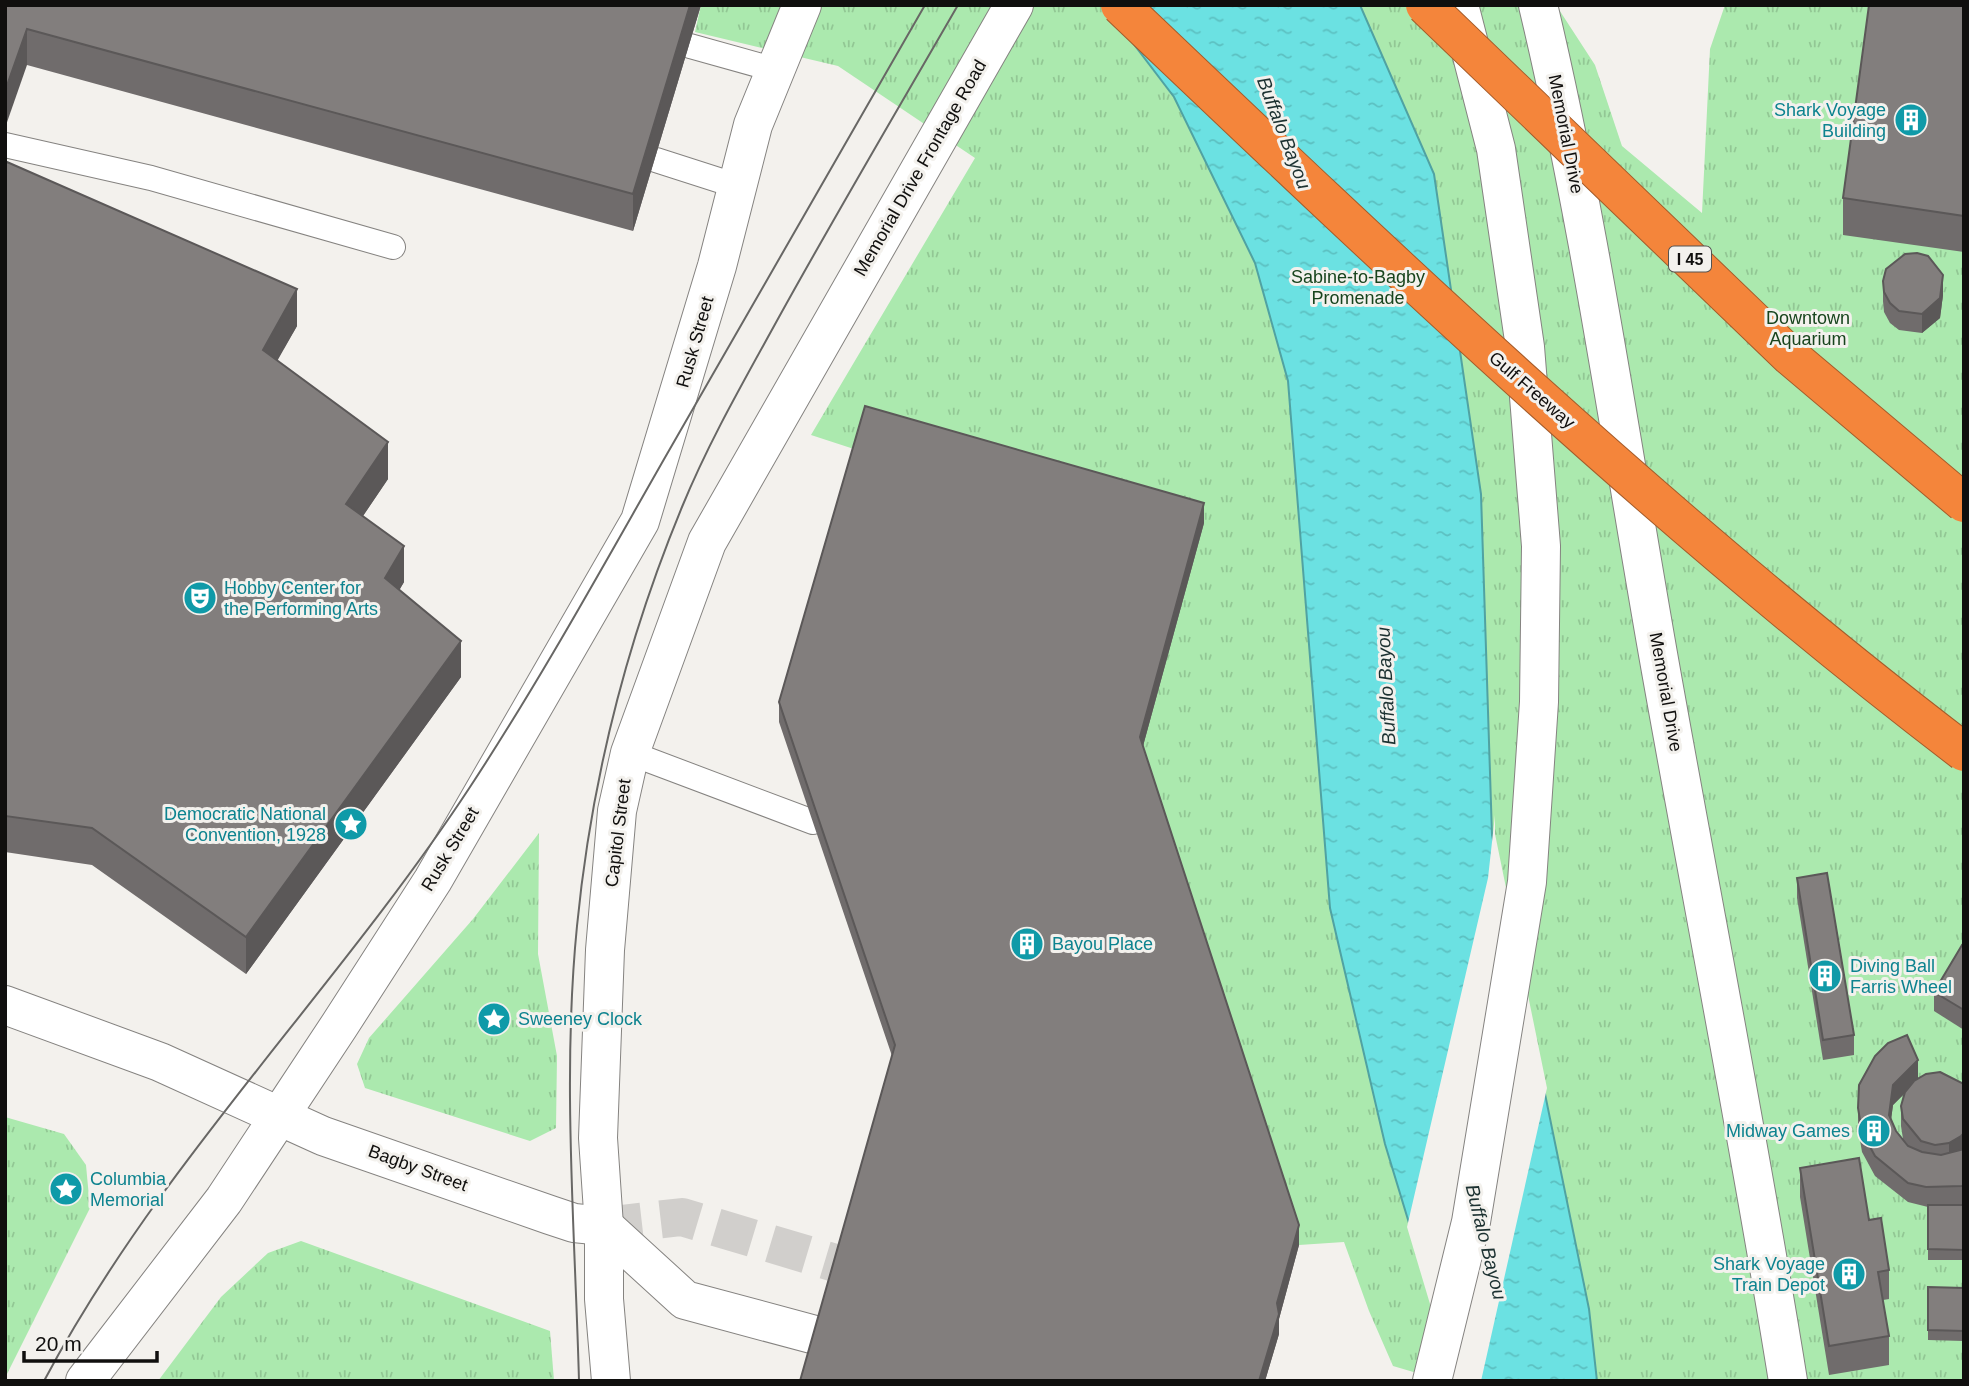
<svg xmlns="http://www.w3.org/2000/svg" width="1969" height="1386" viewBox="0 0 1969 1386" font-family="Arial,sans-serif">
  <style>
    .park { fill: url(#park-tufts) }
    .water { fill: url(#water-ripples); stroke: #50a2a2; stroke-width: 2 }
    .pier { fill: #f3f1ed }
    .lines { fill: none; stroke-linecap: round; stroke-linejoin: round }
    .secondary-tunnel { stroke: #d1cfcc; stroke-width: 38; stroke-dasharray: 38 19; stroke-linecap: butt }
    .lane-casing { stroke: #858380; stroke-width: 26 }
    .secondary-casing { stroke: #858380; stroke-width: 40 }
    .lane { stroke: #fff; stroke-width: 24 }
    .secondary { stroke: #fff; stroke-width: 38 }
    .tram { stroke: #686765; stroke-width: 2 }
    .highway-bridge-casing { stroke: #a45c2b; stroke-width: 40; stroke-linecap: butt }
    .highway-bridge { stroke: #f4853b; stroke-width: 38 }
    .wall { fill: #706c6c; fill-rule: evenodd }
    .shaded-wall { fill: #5b5858 }
    .building { fill: #827e7d; stroke: #5b5858; stroke-width: 2 }
    .labels { text-anchor: middle; dominant-baseline: central; stroke-width: 6; stroke-linejoin: round; paint-order: stroke }
    .shield { fill: #f3f1ed; stroke: #545351; stroke-width: 2 }
    .shield-label { font-size: 16px; font-weight: bold; fill: #100f0e }
    .culture-label { font-size: 18px; fill: #0d838f; stroke: #f3f1ed; text-anchor: start }
    .street-label { font-size: 18px; fill: #100f0e; stroke: #f3f1ed }
    .park-label { font-size: 18px; fill: #17441d; stroke: #f3f1ed }
    .water-label { font-size: 19px; font-style: italic; fill: #1c3131; stroke: #f3f1ed }
  </style>
  <defs>
    <pattern id="park-tufts" width="24" height="20" patternUnits="userSpaceOnUse" patternTransform="scale(1.75)"><rect width="24" height="20" fill="#abe9ae"/><path d="M3 7l-1-3M5 7V3M7 7l1-3M15 17l-1-3M17 17v-4M19 17l1-3" fill="none" stroke="#92c794"/></pattern>
    <pattern id="water-ripples" width="26" height="14" patternUnits="userSpaceOnUse" patternTransform="scale(1.75)"><rect width="26" height="14" fill="#6be1e2"/><path d="M2 4q2-2 4 0t4 0M15 11q2-2 4 0t4 0" fill="none" stroke="#5cc0c1"/></pattern>
  </defs>
  <rect width="100%" height="100%" fill="#f3f1ed"/>
  <!-- park -->
  <g class="park">
    <path d="M701 5H1556L1595 65 1622 146 1702 213 1710 49 1725 5H1964V1381H1444L1393 1366 1369 1311 1344 1242 1299 1245 1140 757 857 450 811 435 975 158 838 66 695 32Z"/>
    <path d="M539 833 538 954 557 1056 556 1128 530 1141 365 1088 357 1064 369 1038 473 919Z"/>
    <path d="M5 1117 64 1134 86 1165 90 1208 5 1378Z"/>
    <path d="M301 1241 550 1331 554 1381H158L221 1297 268 1253Z"/>
  </g>
  <!-- water -->
  <path class="water" d="M1104 5H1360L1434 174 1481 494 1492 835 1589 1309 1597 1381H1457L1385 1144 1330 908 1288 381 1255 263 1174 97Z"/>
  <!-- pier -->
  <path class="pier" d="M1495 815V834L1547 1088 1481 1381H1453L1407 1227 1488 878Z"/>
  <g class="lines">
    <!-- secondary-tunnel -->
    <path class="secondary-tunnel" d="M604 1226 682 1217 885 1278"/>
    <defs>
      <g id="lane">
        <path d="M690 46 776 70"/>
        <path d="M5 145 151 178 393 247"/>
        <path d="M656 160 737 186"/>
        <path d="M630 753 813 822"/>
      </g>
      <g id="secondary">
        <path d="M1538 5C1589 219 1620 438 1658 654 1701 897 1749 1138 1788 1381"/>
        <path d="M5 1005 160 1062 323 1136 550 1215 574 1223 604 1226 685 1300 819 1336"/>
        <path d="M85 1381 224 1200 339 1026 433 880 640 521 717 266 753 125 802 5"/>
        <path d="M611 1381 604 1299V1226L598 1138 605 950 617 811 630 753 707 542 1014 5"/>
        <path d="M1432 1381 1471 1222 1527 882 1539 702 1541 546 1525 347 1496 149 1459 5"/>
      </g>
    </defs>
    <!-- lane casing -->
    <use href="#lane" class="lane-casing"/>
    <!-- secondary casing -->
    <use href="#secondary" class="secondary-casing"/>
    <!-- lane -->
    <use href="#lane" class="lane"/>
    <!-- secondary -->
    <use href="#secondary" class="secondary"/>
    <!-- tram -->
    <g class="tram">
      <path d="M44 1381C159 1164 336 991 470 787 541 679 603 566 667 454 753 304 839 155 925 5"/>
      <path d="M579 1381C575 1230 562 1076 577 926 591 783 627 640 682 507 709 441 745 379 779 317 837 212 898 109 958 5"/>
    </g>
    <defs>
      <g id="highway-bridge">
        <path d="M1120 5C1392 264 1665 524 1964 752"/>
        <path d="M1425 5 1790 356 1964 503"/>
      </g>
    </defs>
    <!-- highway-bridge casing -->
    <use href="#highway-bridge" class="highway-bridge-casing"/>
    <!-- highway-bridge -->
    <use href="#highway-bridge" class="highway-bridge"/>
  </g>
  <!-- wall -->
  <g class="wall">
    <path d="M5 5H701L633 231 27 65Z"/>
    <path d="M1964 5V252L1843 235V198Z"/>
    <path d="M5 165 297 326 277 360 388 479 363 516 404 582 399 590 461 677 246 974 92 865 5 852Z"/>
    <path d="M1883 281 1943 295 1940 318 1922 333 1899 330 1890 323 1884 312 1883 301Z"/>
    <path d="M1204 523 1143 746 1299 1245 1279 1319V1334L1265 1381H800L892 1056 779 722V702Z"/>
    <path d="M1797 878 1854 1035V1055L1823 1060 1797 898Z"/>
    <path d="M1964 946V1030L1934 1011V992Z"/>
    <path d="M1918 1079 1964 1084 1962 1205H1964V1260H1928V1207L1908 1202 1875 1176 1862 1152 1858 1128V1108ZM1905 1093 1901 1106V1126L1903 1139 1896 1131 1891 1119 1893 1105Z"/>
    <path d="M1800 1168 1869 1220 1889 1270V1299L1883 1300 1889 1336V1365L1829 1375 1800 1197Z"/>
    <path d="M1964 1288V1341L1928 1340V1330Z"/>
  </g>
  <!-- shaded-wall -->
  <g class="shaded-wall">
    <path d="M690 5H701L633 231V194Z"/>
    <path d="M27 29V65L5 128V91Z"/>
    <path d="M1943 275V295L1940 318 1922 333V314Z"/>
    <path d="M297 289V326L263 386V350Z"/>
    <path d="M388 442V479L346 541V504Z"/>
    <path d="M1204 503V523L1140 757V737Z"/>
    <path d="M404 546V582L385 615V578Z"/>
    <path d="M461 641V677L246 974V937Z"/>
    <path d="M1918 1060V1080L1893 1105 1889 1135V1115L1893 1085Z"/>
    <path d="M1964 1133V1153L1949 1163V1143Z"/>
    <path d="M1964 1185V1205L1962 1206V1186Z"/>
    <path d="M1299 1225V1245L1279 1319V1334L1265 1381H1259L1277 1303Z"/>
  </g>
  <!-- building -->
  <g class="building">
    <path d="M5 5H690L633 194 27 29 5 91Z"/>
    <path d="M1869 5H1964V216L1843 198Z"/>
    <path d="M7 162 297 289 263 350 388 442 346 504 404 546 385 578 461 641 246 937 92 828 5 816V165Z"/>
    <path d="M1917 253 1928 256 1943 275 1940 298 1922 314 1899 311 1890 303 1884 292 1883 281 1886 269 1905 254Z"/>
    <path d="M865 406 1204 503 1140 737 1299 1225 1277 1303 1279 1314 1259 1381H800L895 1045 779 702Z"/>
    <path d="M1827 873 1854 1035 1823 1040 1797 878Z"/>
    <path d="M1962 945 1964 946V1010L1934 992Z"/>
    <path d="M1907 1035 1918 1060 1893 1085 1889 1115 1896 1131 1908 1146 1922 1152 1941 1155 1964 1149V1185L1962 1186 1926 1187 1908 1183 1875 1156 1862 1132 1858 1108 1859 1085 1875 1056 1888 1043Z"/>
    <path d="M1940 1072 1964 1084V1133L1961 1136 1949 1143 1935 1145 1921 1141 1903 1119 1901 1106 1905 1092 1914 1081 1926 1074Z"/>
    <path d="M1859 1158 1869 1220 1881 1218 1889 1270 1878 1272 1889 1336 1829 1346 1800 1168Z"/>
    <path d="M1928 1205H1964V1250L1928 1249Z"/>
    <path d="M1928 1287 1964 1288V1331L1928 1330Z"/>
  </g>
  <!-- icons -->
  <defs>
    <symbol id="building-disc" viewBox="-11 -11 22 22"><circle r="9.5" fill="#0f9aa8" stroke="#f3f1ed"/><path d="M-4-6H4V6H1V3H-1V6H-4ZM-2.5-4.3h1.7v1.8h-1.7ZM.8-4.3h1.7v1.8H.8ZM-2.5-1h1.7V.8h-1.7ZM.8-1h1.7V.8H.8Z" fill="#fff"/></symbol>
    <symbol id="theatre-disc" viewBox="-11 -11 22 22"><circle r="9.5" fill="#0f9aa8" stroke="#f3f1ed"/><path d="M-5-5.5Q0-4 5-5.5V0Q5 5 0 6Q-5 5-5 0ZM-3.3-2.5H-1v1.5H-3.3ZM1-2.5H3.3v1.5H1ZM-2.8 1Q0 5.5 2.8 1Z" fill="#fff"/></symbol>
    <symbol id="sight-disc" viewBox="-11 -11 22 22"><circle r="9.5" fill="#0f9aa8" stroke="#f3f1ed"/><path d="M0-6L1.8-2.2L6-1.7L2.9 1.2L3.7 5.4L0 3.3L-3.7 5.4L-2.9 1.2L-6-1.7L-1.8-2.2Z" fill="#fff"/></symbol>
  </defs>
  <g fill-rule="evenodd">
    <use href="#building-disc" x="1892" y="101" width="38" height="38"/>
    <use href="#theatre-disc" x="181" y="579" width="38" height="38"/>
    <use href="#sight-disc" x="332" y="805" width="38" height="38"/>
    <use href="#building-disc" x="1008" y="925" width="38" height="38"/>
    <use href="#building-disc" x="1806" y="957" width="38" height="38"/>
    <use href="#sight-disc" x="475" y="1000" width="38" height="38"/>
    <use href="#building-disc" x="1855" y="1112" width="38" height="38"/>
    <use href="#sight-disc" x="47" y="1170" width="38" height="38"/>
    <use href="#building-disc" x="1830" y="1255" width="38" height="38"/>
  </g>
  <g class="labels">
    <!-- shield labels -->
    <rect class="shield" x="1669" y="246.5" width="42" height="25" rx="5"/>
    <g class="shield-label">
      <text x="1690" y="259">I 45</text>
    </g>
    <!-- culture labels -->
    <g class="culture-label">
      <text x="1886" y="110" text-anchor="end">Shark Voyage<tspan x="1886" dy="21">Building</tspan></text>
      <text x="224" y="588">Hobby Center for<tspan x="224" dy="21">the Performing Arts</tspan></text>
      <text x="326" y="814" text-anchor="end">Democratic National<tspan x="326" dy="21">Convention, 1928</tspan></text>
      <text x="1052" y="944">Bayou Place</text>
      <text x="1850" y="966">Diving Ball<tspan x="1850" dy="21">Farris Wheel</tspan></text>
      <text x="518" y="1019">Sweeney Clock</text>
      <text x="1850" y="1131" text-anchor="end">Midway Games</text>
      <text x="90" y="1179">Columbia<tspan x="90" dy="21">Memorial</tspan></text>
      <text x="1825" y="1264" text-anchor="end">Shark Voyage<tspan x="1825" dy="21">Train Depot</tspan></text>
    </g>
    <!-- street labels -->
    <g class="street-label">
      <text transform="translate(1566 134) rotate(79)">Memorial Drive</text>
      <text transform="translate(920 168) rotate(-60)">Memorial Drive Frontage Road</text>
      <text transform="translate(695 342) rotate(-74)">Rusk Street</text>
      <text transform="translate(1532 390) rotate(41)">Gulf Freeway</text>
      <text transform="translate(1666 692) rotate(80)">Memorial Drive</text>
      <text transform="translate(618 833) rotate(-83)">Capitol Street</text>
      <text transform="translate(450 849) rotate(-59)">Rusk Street</text>
      <text transform="translate(418 1168) rotate(20)">Bagby Street</text>
    </g>
    <!-- park labels -->
    <g class="park-label">
      <text x="1358" y="277">Sabine-to-Bagby<tspan x="1358" dy="21">Promenade</tspan></text>
      <text x="1808" y="318">Downtown<tspan x="1808" dy="21">Aquarium</tspan></text>
    </g>
    <!-- water labels -->
    <g class="water-label">
      <text transform="translate(1284 133) rotate(69)">Buffalo Bayou</text>
      <text transform="translate(1386 686) rotate(-93)">Buffalo Bayou</text>
      <text transform="translate(1486 1242) rotate(76)">Buffalo Bayou</text>
    </g>
  </g>
  <!-- border -->
  <rect width="1969" height="1386" fill="none" stroke="#100f0e" stroke-width="14"/>
  <!-- scale -->
  <path d="M24 1351v10h133v-10" fill="none" stroke="#100f0e" stroke-width="3.5"/>
  <text x="35" y="1351" font-size="21" fill="#100f0e" stroke="#f3f1ed" stroke-width="5" paint-order="stroke">20 m</text>
</svg>
